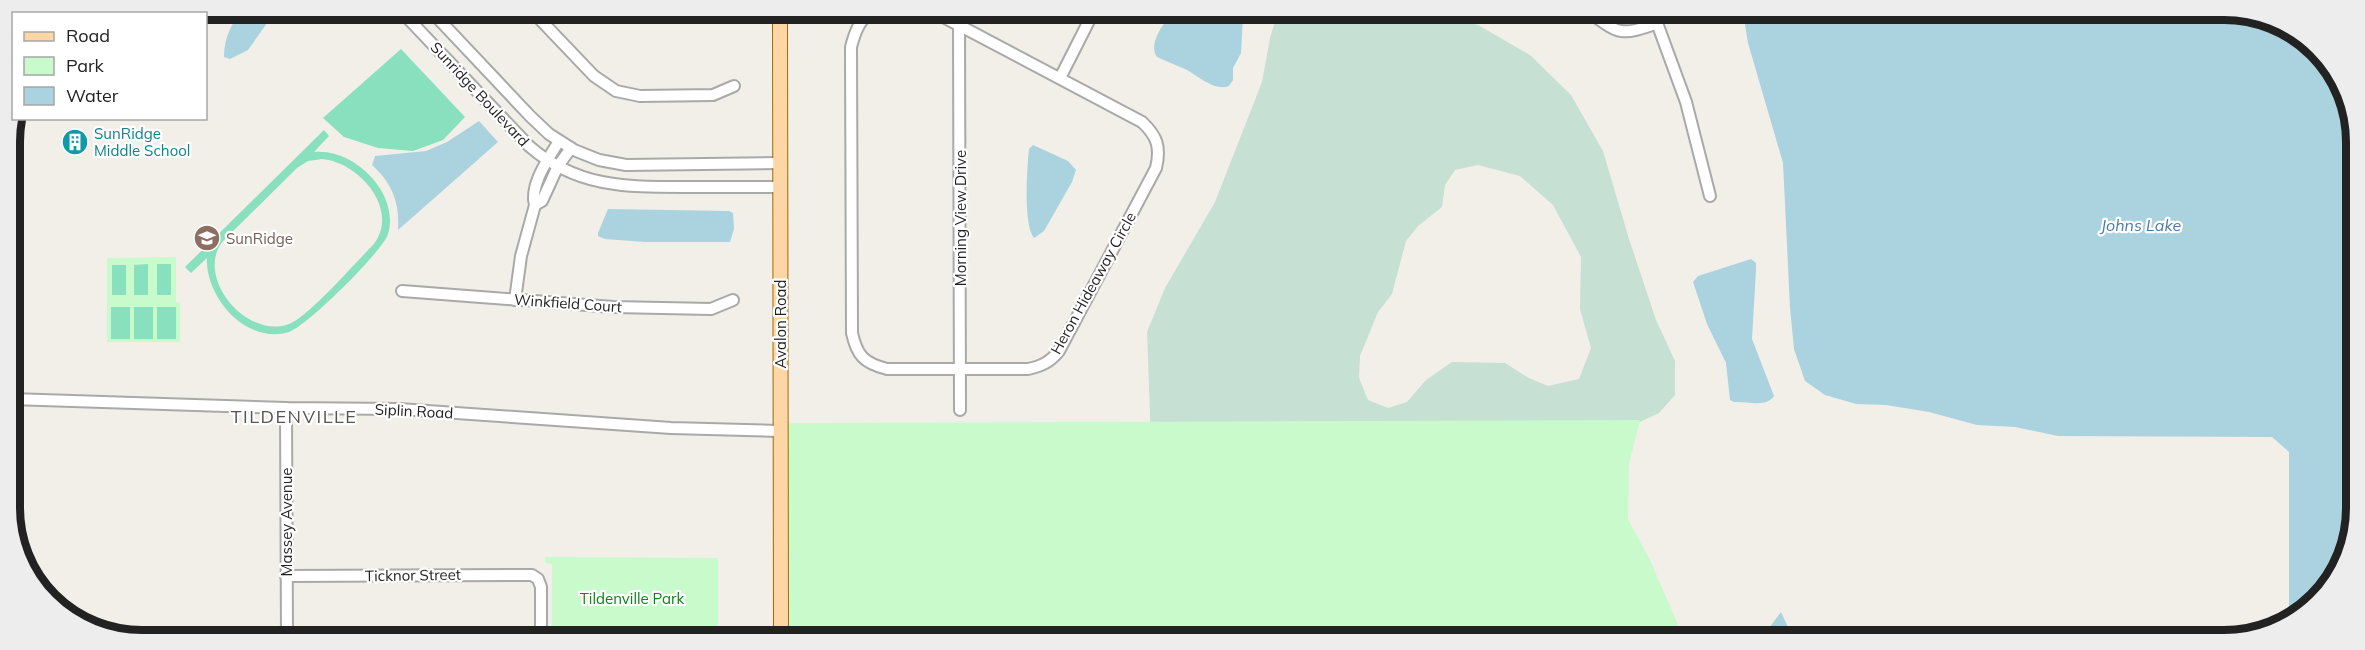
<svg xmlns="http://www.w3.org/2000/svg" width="2365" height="650" viewBox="0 0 2365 650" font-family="Mulish,sans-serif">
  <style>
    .wetland { fill: #c6e0d4; fill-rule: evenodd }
    .park { fill: #c8facc }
    .pitch { fill: #88e0be; fill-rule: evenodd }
    .water { fill: #aad3df }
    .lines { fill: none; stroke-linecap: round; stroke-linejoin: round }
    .minor-casing { stroke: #a9a9a9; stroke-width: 14 }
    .major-casing { stroke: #a06b00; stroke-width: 16 }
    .minor { stroke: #fff; stroke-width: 10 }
    .major { stroke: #fcd6a4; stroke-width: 14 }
    .labels { text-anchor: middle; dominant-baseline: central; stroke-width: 4.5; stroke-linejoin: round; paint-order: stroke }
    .street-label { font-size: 15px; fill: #222; stroke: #fff }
    .culture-label { font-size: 15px; fill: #0d838f; stroke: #fff; text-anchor: start }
    .education-label { font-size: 15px; fill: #785e54; stroke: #fff; text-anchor: start }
    .park-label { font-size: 15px; fill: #0c8416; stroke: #fff }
    .water-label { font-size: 16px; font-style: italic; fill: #4a7aab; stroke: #fff }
    .quarter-label { font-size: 18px; letter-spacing: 1.5px; fill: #555; stroke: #fff }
    .rim { fill: none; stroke: #222; stroke-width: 8 }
  </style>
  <rect width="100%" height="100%" fill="#f2efe9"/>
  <!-- wetland -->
  <path class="wetland" d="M1278 11 1425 12 1478 25 1530 55 1571 95 1603 151 1629 239 1656 320 1675 361V395L1659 413 1627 428 1151 442 1147 332 1165 288 1215 202 1262 82 1270 38ZM1478 165 1520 176 1553 205 1581 257 1580 309 1591 348 1579 379 1548 386 1529 378 1505 363 1452 362 1426 380 1407 402 1388 408 1368 400 1359 378 1360 356 1378 312 1392 294 1406 241 1418 226 1442 207 1445 185 1455 170Z"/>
  <!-- park -->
  <g class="park">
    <path d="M176 257V302L180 303V342H107V258Z"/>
    <path d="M1640 420 1629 464 1628 519 1650 560 1679 627 1681 640 781 638 780 423Z"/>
    <path d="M545 557 718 558V638L552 637V564L545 563Z"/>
  </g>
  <!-- pitch -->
  <g class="pitch">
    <path d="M401 49 465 117 443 140 413 151 378 148 344 137 323 118Z"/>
    <path d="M324 130 329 136 314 152C337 150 358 162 373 179 386 194 394 215 388 234 383 251 306 327 289 332 246 345 205 297 207 258L191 273 185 267ZM322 159C359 162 401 210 373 245 356 262 307 318 289 324 247 340 194 277 223 241L297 168 308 161Z"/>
    <path d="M148 264V295H134V265Z"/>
    <rect x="157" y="264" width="14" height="31"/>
    <rect x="112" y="265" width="14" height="30"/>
    <rect x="111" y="307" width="19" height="32"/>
    <rect x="134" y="307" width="19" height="32"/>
    <rect x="157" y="307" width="19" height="32"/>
  </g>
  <!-- water -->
  <g class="water">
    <path d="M142 9H205L202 14 123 13Z"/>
    <path d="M244 9H277L248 50 230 59 224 57C224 38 231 23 244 9Z"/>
    <path d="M1229 11H1240L1243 17 1241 53 1233 68V80L1229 86C1214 92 1196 74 1185 69 1175 65 1166 61 1157 57 1149 46 1160 27 1169 18L1174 16 1203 21Z"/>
    <path d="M1743 12 2257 13 2317 48 2354 116 2352 542 2311 608 2289 617V452L2272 437 2058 436 2015 427 1977 425 1929 412 1886 405 1856 404 1825 395 1805 381 1794 349 1790 308 1783 163 1748 43Z"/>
    <path d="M479 121 498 142 398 230C400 203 392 183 372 165L375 156 426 151 447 142Z"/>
    <path d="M1033 145 1068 161 1076 170 1072 182 1044 231 1034 238C1023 225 1027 168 1029 149Z"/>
    <path d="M608 209 729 211 733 213 734 229 730 242H645L605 239 598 236V233Z"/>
    <path d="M1751 259 1756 263V270L1752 339 1774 396C1767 408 1746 401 1734 402L1730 400 1726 363 1707 324 1693 282 1698 276Z"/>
    <path d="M1781 612 1794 640H1760Z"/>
  </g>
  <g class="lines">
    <defs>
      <g id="minor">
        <path d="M400 10 529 146C577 188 627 187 687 187 718 187 749 187 780 187"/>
        <path d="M430 10 530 116 549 134 574 150 599 160 626 165 780 163"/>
        <path d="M531 10 594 76 616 91 640 96 713 95 734 86"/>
        <path d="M871 11C859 21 855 32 851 47L852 333C857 356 864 363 887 369H1028C1042 366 1050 362 1059 351L1156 168C1161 147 1157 136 1142 122L932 11"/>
        <path d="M1589 12C1620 35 1621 36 1658 23"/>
        <path d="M1653 12 1686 102 1710 196"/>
        <path d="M410 20 428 10"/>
        <path d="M959 25 960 410"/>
        <path d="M1060 78 1094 11"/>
        <path d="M559 141C549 158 529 185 535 205L542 201 558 166 571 148"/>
        <path d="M402 291 613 307 711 309 733 300"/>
        <path d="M515 300 521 256 535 205"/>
        <path d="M11 399 286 408 399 409 671 428 780 431"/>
        <path d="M286 408 287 637"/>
        <path d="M286 576 532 575 538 579 541 587V637"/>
      </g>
      <path id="major" d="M780 10 781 638"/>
    </defs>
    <!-- minor casing -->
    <use href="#minor" class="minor-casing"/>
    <!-- major casing -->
    <use href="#major" class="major-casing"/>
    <!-- minor -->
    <use href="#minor" class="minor"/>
    <!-- major -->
    <use href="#major" class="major"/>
  </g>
  <!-- icons -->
  <defs>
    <symbol id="building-disc" viewBox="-11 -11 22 22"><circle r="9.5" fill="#0f9aa8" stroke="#fff"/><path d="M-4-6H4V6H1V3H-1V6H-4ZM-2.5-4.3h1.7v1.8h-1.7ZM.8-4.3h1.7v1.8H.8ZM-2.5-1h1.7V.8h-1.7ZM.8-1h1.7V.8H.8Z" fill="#fff"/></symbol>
    <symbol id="school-disc" viewBox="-11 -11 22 22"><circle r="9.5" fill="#8d6e63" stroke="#fff"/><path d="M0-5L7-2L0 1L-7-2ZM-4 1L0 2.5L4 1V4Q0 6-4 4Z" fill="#fff"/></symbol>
  </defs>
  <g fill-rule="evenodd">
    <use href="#building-disc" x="60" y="127" width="30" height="30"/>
    <use href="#school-disc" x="192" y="223" width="30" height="30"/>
  </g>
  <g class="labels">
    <!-- street labels -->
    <g class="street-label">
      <text transform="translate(480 94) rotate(47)">Sunridge Boulevard</text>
      <text transform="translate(960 218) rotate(-90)">Morning View Drive</text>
      <text transform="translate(1093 283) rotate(-61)">Heron Hideaway Circle</text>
      <text transform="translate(568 303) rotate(4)">Winkfield Court</text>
      <text transform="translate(780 324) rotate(-90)">Avalon Road</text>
      <text transform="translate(414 411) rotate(3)">Siplin Road</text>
      <text transform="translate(286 522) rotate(-90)">Massey Avenue</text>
      <text transform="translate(413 575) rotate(-1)">Ticknor Street</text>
    </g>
    <!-- culture labels -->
    <g class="culture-label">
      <text x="94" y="133">SunRidge<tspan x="94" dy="17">Middle School</tspan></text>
    </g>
    <!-- education labels -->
    <g class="education-label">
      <text x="226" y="238">SunRidge</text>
    </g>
    <!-- park labels -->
    <g class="park-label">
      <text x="632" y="598">Tildenville Park</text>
    </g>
    <!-- water labels -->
    <g class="water-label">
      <text x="2141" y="225">Johns Lake</text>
    </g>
    <!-- quarter labels -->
    <g class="quarter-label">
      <text x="294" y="416">TILDENVILLE</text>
    </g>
  </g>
  <!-- crop -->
  <path d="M0 0H2365V650H0ZM142 20H2224A122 122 0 0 1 2346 142V508A122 122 0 0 1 2224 630H142A122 122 0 0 1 20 508V142A122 122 0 0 1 142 20Z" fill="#ededed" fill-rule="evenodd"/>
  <path class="rim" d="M142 20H2224A122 122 0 0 1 2346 142V508A122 122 0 0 1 2224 630H142A122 122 0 0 1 20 508V142A122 122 0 0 1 142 20Z"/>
  <!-- legend -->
  <rect x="12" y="12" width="195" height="108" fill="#ffffff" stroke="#a7a7a7" stroke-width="1.5"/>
  <rect x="24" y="32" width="30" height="9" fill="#fcd6a4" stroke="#a7a7a7" stroke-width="1.5"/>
  <text x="66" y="42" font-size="18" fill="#222222">Road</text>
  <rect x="24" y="57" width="30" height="18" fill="#c8facc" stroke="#a7a7a7" stroke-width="1.5"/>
  <text x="66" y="72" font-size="18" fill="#222222">Park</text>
  <rect x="24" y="87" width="30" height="18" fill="#aad3df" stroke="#a7a7a7" stroke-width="1.5"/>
  <text x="66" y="102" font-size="18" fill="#222222">Water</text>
</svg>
